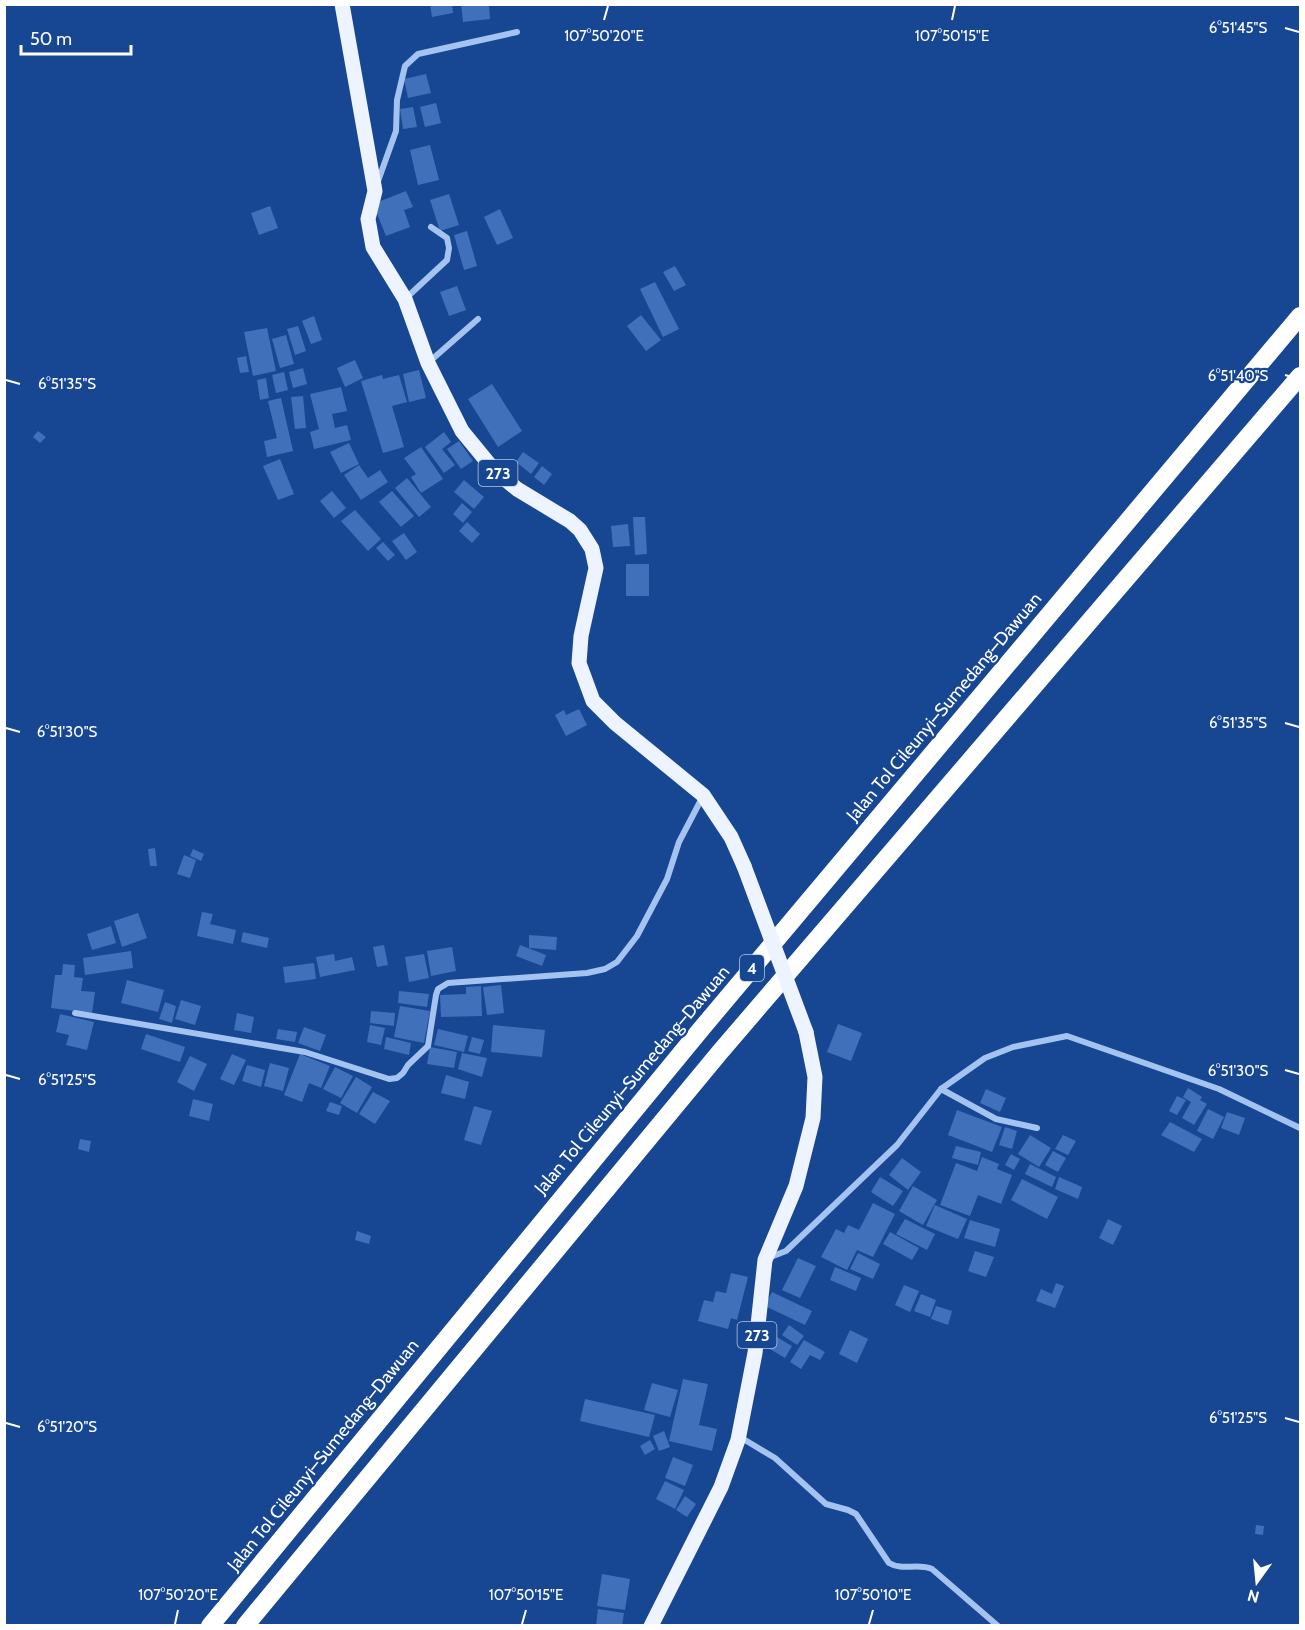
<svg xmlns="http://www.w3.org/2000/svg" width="1305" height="1630" viewBox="0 0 1305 1630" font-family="Cabin,sans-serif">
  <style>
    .building { fill: #3f70b9 }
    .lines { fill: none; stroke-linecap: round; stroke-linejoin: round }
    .minor { stroke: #a5c3f0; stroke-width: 6 }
    .primary { stroke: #eef4ff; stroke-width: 15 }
    .motorway { stroke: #fff; stroke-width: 18 }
    .primary-bridge { stroke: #eef4ff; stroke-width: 15 }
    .ticks { fill: none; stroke: #fff; stroke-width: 2 }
    .labels { text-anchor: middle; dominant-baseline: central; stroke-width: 4.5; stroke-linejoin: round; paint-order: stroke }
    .shield { fill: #174792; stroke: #b9c8de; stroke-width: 1.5 }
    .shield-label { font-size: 16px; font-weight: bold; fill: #fff }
    .street-label { font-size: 18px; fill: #fff; stroke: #174792 }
    .ticks-label { font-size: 15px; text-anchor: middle; fill: #fff; stroke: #174792; stroke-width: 4.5; stroke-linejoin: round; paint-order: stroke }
  </style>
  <rect width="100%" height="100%" fill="#174792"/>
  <!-- building -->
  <g class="building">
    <path d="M430 4H452L453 13 432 17Z"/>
    <path d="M461 4H489L490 19 463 22Z"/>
    <path d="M426 74 431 93 408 98 404 79Z"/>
    <path d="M436 103 441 123 425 127 420 107Z"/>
    <path d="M413 107 417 127 403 129 400 109Z"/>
    <path d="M430 145 439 180 418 185 410 150Z"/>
    <path d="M406 191 413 207 404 210 410 227 386 236 373 204Z"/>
    <path d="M449 194 459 225 440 231 430 200Z"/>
    <path d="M270 206 278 228 259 235 251 213Z"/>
    <path d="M500 209 513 238 497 245 484 217Z"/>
    <path d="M467 231 477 266 464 270 454 235Z"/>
    <path d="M675 266 686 285 674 291 663 272Z"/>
    <path d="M655 282 679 329 663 337 640 289Z"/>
    <path d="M457 286 466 310 449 316 440 292Z"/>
    <path d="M641 315 661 340 646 351 627 326Z"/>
    <path d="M314 316 322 340 311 344 302 321Z"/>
    <path d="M298 326 306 351 295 355 287 329Z"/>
    <path d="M267 328 276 371 253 376 244 332Z"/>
    <path d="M286 335 294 364 280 368 272 339Z"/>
    <path d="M246 356 249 372 240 373 237 358Z"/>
    <path d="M355 360 363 378 345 387 337 368Z"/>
    <path d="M303 368 307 384 293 388 289 372Z"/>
    <path d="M419 370 426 398 409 402 403 374Z"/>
    <path d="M284 372 288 390 276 393 272 375Z"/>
    <path d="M382 375 383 379 399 375 407 402 392 406 404 447 383 453 361 381Z"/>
    <path d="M266 378 269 398 260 400 257 380Z"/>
    <path d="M492 384 522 431 498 447 468 399Z"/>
    <path d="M341 387 347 411 332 414 335 428 347 425 351 440 314 449 310 432 319 429 310 394Z"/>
    <path d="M303 396 306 428 295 429 291 397Z"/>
    <path d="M281 398 293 451 267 457 264 441 277 438 268 401Z"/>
    <path d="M38 431 46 437 40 443 33 437Z"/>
    <path d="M444 432 451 442 442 449 455 465 444 473 425 447Z"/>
    <path d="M459 441 473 461 461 469 447 449Z"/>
    <path d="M349 443 359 464 341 473 330 452Z"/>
    <path d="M421 447 443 479 421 493 411 477 416 474 404 458Z"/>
    <path d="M523 452 539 463 531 474 516 462Z"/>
    <path d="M280 459 294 494 278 500 263 466Z"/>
    <path d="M359 465 368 478 380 470 388 482 361 500 344 475Z"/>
    <path d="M542 466 552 474 544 485 534 477Z"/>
    <path d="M407 478 431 507 419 517 395 488Z"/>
    <path d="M464 480 484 497 474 509 454 492Z"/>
    <path d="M332 491 346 508 334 518 320 501Z"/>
    <path d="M392 491 414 516 401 527 379 502Z"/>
    <path d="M462 503 472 512 463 523 453 514Z"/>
    <path d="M355 510 381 539 368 551 341 521Z"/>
    <path d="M633 517H645L647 554 635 555Z"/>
    <path d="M467 522 480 534 472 543 459 531Z"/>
    <path d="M628 524 630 546 613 547 611 526Z"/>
    <path d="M404 533 417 552 406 560 392 541Z"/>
    <path d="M383 542 395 555 388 561 376 548Z"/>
    <rect x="626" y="564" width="23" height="32"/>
    <path d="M579 709 587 725 566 736 555 715 564 710 566 715Z"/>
    <path d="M155 848 157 866H150L148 849Z"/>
    <path d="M193 849 204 854 201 861 190 856Z"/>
    <path d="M184 855 196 860 190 878 177 874Z"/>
    <path d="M202 912 213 914 210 924 236 930 233 944 197 936Z"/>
    <path d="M138 913 147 938 122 947 114 921Z"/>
    <path d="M111 926 116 943 92 950 87 934Z"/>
    <path d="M243 932 269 938 267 948 241 942Z"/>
    <path d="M529 935 557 937 556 950 529 948Z"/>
    <path d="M384 945 388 965 377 967 373 947Z"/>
    <path d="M520 945 546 955 542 966 516 956Z"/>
    <path d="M452 947 456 971 431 976 427 951Z"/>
    <path d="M131 951 133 968 85 975 83 958Z"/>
    <path d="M334 954 335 961 352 957 355 970 320 977 316 957Z"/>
    <path d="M424 954 429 978 409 982 405 957Z"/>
    <path d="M314 963 316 979 285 983 283 967Z"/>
    <path d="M63 964 75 965 74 977 83 978 81 991 95 992 92 1013 51 1008 55 975H62Z"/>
    <path d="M127 980 164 990 158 1012 121 1003Z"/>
    <path d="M501 985 504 1013 487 1015 483 987Z"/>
    <path d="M481 986 482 1016 441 1017 440 995 466 994V987Z"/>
    <path d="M399 991 429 994 427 1007 398 1003Z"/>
    <path d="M181 1000 201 1006 195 1025 175 1019Z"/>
    <path d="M165 1002 176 1006 172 1023 159 1019Z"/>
    <path d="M400 1006 430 1011 424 1043 394 1037Z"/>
    <path d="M371 1011 395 1013 394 1026 370 1023Z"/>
    <path d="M237 1013 254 1017 251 1033 234 1030Z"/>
    <path d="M60 1014 94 1022 87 1050 66 1045 69 1035 56 1032Z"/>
    <path d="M838 1024 862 1033 851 1061 827 1052Z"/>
    <path d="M370 1025 385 1028 381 1045 367 1042Z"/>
    <path d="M493 1025 545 1030 542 1057 491 1052Z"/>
    <path d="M304 1027 326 1035 320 1051 298 1043Z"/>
    <path d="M278 1029 297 1032 295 1042 276 1039Z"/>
    <path d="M438 1029 468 1036 464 1052 434 1045Z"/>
    <path d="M146 1034 185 1047 180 1062 141 1049Z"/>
    <path d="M386 1037 411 1043 409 1055 384 1049Z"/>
    <path d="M472 1037 484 1040 480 1054 468 1051Z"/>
    <path d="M430 1047 457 1052 454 1068 427 1064Z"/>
    <path d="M462 1053 487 1058 482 1077 458 1069Z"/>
    <path d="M232 1054 246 1060 234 1085 220 1079Z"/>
    <path d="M300 1054 330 1066 321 1088 309 1083 302 1102 284 1095Z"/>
    <path d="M190 1056 207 1064 194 1091 177 1082Z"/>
    <path d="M270 1063 289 1068 283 1091 264 1086Z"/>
    <path d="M247 1065 265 1070 261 1087 242 1081Z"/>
    <path d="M335 1067 353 1076 341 1098 323 1089Z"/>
    <path d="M446 1075 469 1082 465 1099 441 1093Z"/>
    <path d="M356 1077 372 1087 357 1113 340 1103Z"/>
    <path d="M1188 1088 1202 1097 1200 1100 1207 1104 1194 1125 1182 1118 1191 1102 1183 1097Z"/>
    <path d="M986 1089 1006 1098 1000 1112 980 1103Z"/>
    <path d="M373 1092 390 1101 375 1124 359 1114Z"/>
    <path d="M1177 1096 1186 1100 1177 1115 1169 1111Z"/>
    <path d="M193 1099 213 1104 209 1121 189 1116Z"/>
    <path d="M330 1102 342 1106 339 1115 326 1111Z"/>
    <path d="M474 1106 492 1111 481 1145 464 1140Z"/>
    <path d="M1208 1109 1224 1117 1213 1139 1197 1131Z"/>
    <path d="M957 1110 1002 1127 992 1152 948 1135Z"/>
    <path d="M1227 1112 1245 1118 1239 1135 1221 1128Z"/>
    <path d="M1170 1122 1202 1139 1194 1152 1161 1135Z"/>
    <path d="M1005 1127 1017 1131 1012 1149 999 1145Z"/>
    <path d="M1030 1135 1051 1148 1039 1167 1018 1154Z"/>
    <path d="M1063 1135 1076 1141 1068 1155 1055 1149Z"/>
    <path d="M80 1139 91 1141 89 1152 78 1149Z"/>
    <path d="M956 1146 981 1152 978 1165 952 1158Z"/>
    <path d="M1053 1151 1066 1158 1058 1172 1045 1165Z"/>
    <path d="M1011 1154 1020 1159 1014 1170 1005 1165Z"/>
    <path d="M982 1157 999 1164 997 1169 1012 1175 1001 1204 978 1195 970 1216 940 1205 956 1163 977 1171Z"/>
    <path d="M902 1158 921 1172 908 1190 889 1175Z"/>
    <path d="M1030 1164 1056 1177 1052 1187 1025 1174Z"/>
    <path d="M880 1177 903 1191 893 1206 871 1192Z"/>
    <path d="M1059 1177 1082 1187 1078 1199 1055 1189Z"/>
    <path d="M1022 1179 1058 1197 1047 1219 1011 1200Z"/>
    <path d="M913 1186 937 1200 923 1225 899 1211Z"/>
    <path d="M873 1203 895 1214 873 1257 857 1250 847 1270 821 1257 836 1229 844 1233 848 1225 859 1230Z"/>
    <path d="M935 1205 967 1219 958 1239 926 1226Z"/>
    <path d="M905 1219 935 1234 927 1250 896 1234Z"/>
    <path d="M1108 1219 1122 1226 1113 1245 1099 1238Z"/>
    <path d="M970 1220 1000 1229 995 1247 964 1238Z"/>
    <path d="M357 1231 371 1236 369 1244 355 1240Z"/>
    <path d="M890 1232 919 1248 912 1260 883 1244Z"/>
    <path d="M975 1251 994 1257 986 1277 968 1271Z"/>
    <path d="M858 1253 880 1264 873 1279 850 1269Z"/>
    <path d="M798 1258 816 1266 800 1298 782 1290Z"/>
    <path d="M835 1267 861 1278 856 1291 830 1280Z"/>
    <path d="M731 1273 748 1277 737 1320 731 1318 728 1329 698 1321 704 1300 713 1302 716 1291 726 1293Z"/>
    <path d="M1056 1283 1064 1286 1055 1308 1036 1301 1041 1289 1052 1294Z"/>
    <path d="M904 1285 919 1291 910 1312 895 1305Z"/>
    <path d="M772 1292 812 1311 805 1325 765 1306Z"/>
    <path d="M921 1294 936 1300 930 1317 914 1311Z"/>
    <path d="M936 1306 952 1311 948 1325 931 1319Z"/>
    <path d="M789 1325 804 1336 797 1345 782 1335Z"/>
    <path d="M850 1330 868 1339 857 1363 839 1354Z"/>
    <path d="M770 1333 792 1346 785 1358 763 1345Z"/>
    <path d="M804 1340 825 1352 820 1360 810 1355 801 1369 790 1362Z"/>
    <path d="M683 1379 708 1384 699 1425 717 1429 712 1451 669 1441Z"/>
    <path d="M652 1383 678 1390 670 1417 644 1410Z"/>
    <path d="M585 1399 655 1415 649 1437 580 1421Z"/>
    <path d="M664 1431 670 1447 659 1451 653 1436Z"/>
    <path d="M650 1440 655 1449 645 1455 640 1446Z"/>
    <path d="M673 1457 693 1465 685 1486 665 1478Z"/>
    <path d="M665 1481 684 1490 675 1509 656 1499Z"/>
    <path d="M685 1496 696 1504 687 1517 676 1510Z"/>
    <path d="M1256 1525 1264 1526 1263 1535 1255 1534Z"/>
    <path d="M602 1574 630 1579 625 1610 597 1606Z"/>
    <path d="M598 1609 624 1613 622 1626H596Z"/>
  </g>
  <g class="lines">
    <!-- minor -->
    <g class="minor">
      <path d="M377 184 396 131 397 100 405 66 418 54 517 32"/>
      <path d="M405 299 447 260 449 248 447 238 431 227"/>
      <path d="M429 362 478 319"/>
      <path d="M75 1013 305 1052 389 1079 397 1078 403 1073 408 1065 428 1046 436 995 438 989 448 983 587 973 605 969 617 962 637 936 667 879 679 842 703 796"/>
      <path d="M941 1089 996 1119 1037 1128"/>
      <path d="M768 1258 786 1251 897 1145 941 1089 985 1058 1013 1047 1067 1036 1219 1089 1300 1128"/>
      <path d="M740 1437 775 1458 826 1504 848 1510 856 1514 889 1563C902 1571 918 1563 932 1569L998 1626"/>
    </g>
    <!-- primary -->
    <g class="primary">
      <path d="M342 4 375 191 368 219 373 247 405 299 428 363 462 431 494 470 517 489 570 521 580 530 592 549 596 568 581 636 579 663 593 701 615 723 703 795 731 837 744 866"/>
      <path d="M651 1626 721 1487 738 1440 755 1353 765 1260 796 1186 813 1118 815 1077 806 1032"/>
    </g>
    <!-- motorway -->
    <g class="motorway">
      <path d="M210 1626 702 1028 1300 316"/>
      <path d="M245 1626 720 1052 1300 376"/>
    </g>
    <!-- primary-bridge -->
    <path class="primary-bridge" d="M744 866 806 1032"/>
  </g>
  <!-- ticks -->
  <path class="ticks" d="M604 20 608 6M952 20 955 6M1285 28 1299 32M1285 375 1299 379M6 380 20 384M1285 723 1299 727M6 728 20 732M1285 1070 1299 1074M6 1075 20 1079M1285 1418 1299 1422M6 1423 20 1427M175 1624 178 1610M522 1624 526 1610M869 1624 873 1610"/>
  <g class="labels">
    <!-- shield labels -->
    <g class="shield">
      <rect x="478.5" y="460" width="39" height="26" rx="4.5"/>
      <rect x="740" y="955" width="24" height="26" rx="4.5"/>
      <rect x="737.5" y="1322" width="39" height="26" rx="4.5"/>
    </g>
    <g class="shield-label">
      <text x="498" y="473">273</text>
      <text x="752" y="968">4</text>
      <text x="757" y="1335">273</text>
    </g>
    <!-- street labels -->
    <g class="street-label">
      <text transform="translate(944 707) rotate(-50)">Jalan Tol Cileunyi–Sumedang–Dawuan</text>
      <text transform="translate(632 1080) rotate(-50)">Jalan Tol Cileunyi–Sumedang–Dawuan</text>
      <text transform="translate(323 1455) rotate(-51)">Jalan Tol Cileunyi–Sumedang–Dawuan</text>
    </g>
  </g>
  <g class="ticks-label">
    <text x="1238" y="33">6°51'45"S</text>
    <text x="604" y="41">107°50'20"E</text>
    <text x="952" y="41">107°50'15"E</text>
    <text x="1238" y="381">6°51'40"S</text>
    <text x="67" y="389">6°51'35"S</text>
    <text x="1238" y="728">6°51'35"S</text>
    <text x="67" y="737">6°51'30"S</text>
    <text x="1238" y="1076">6°51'30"S</text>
    <text x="67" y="1085">6°51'25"S</text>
    <text x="1238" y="1423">6°51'25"S</text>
    <text x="67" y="1432">6°51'20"S</text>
    <text x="178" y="1600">107°50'20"E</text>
    <text x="526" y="1600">107°50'15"E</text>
    <text x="873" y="1600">107°50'10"E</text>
  </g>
  <!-- border -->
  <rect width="1305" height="1630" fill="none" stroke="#ffffff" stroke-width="12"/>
  <!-- north arrow -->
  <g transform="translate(1257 1582) rotate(195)" stroke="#174792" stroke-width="4.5" paint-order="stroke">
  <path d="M0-4.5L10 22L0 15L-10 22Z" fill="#ffffff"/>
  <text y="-9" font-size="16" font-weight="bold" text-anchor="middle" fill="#ffffff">N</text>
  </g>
  <!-- scale -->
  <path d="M21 45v9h110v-9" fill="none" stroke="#ffffff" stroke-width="3"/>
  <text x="30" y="45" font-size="18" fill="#ffffff" stroke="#174792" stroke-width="4.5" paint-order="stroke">50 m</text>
</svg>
